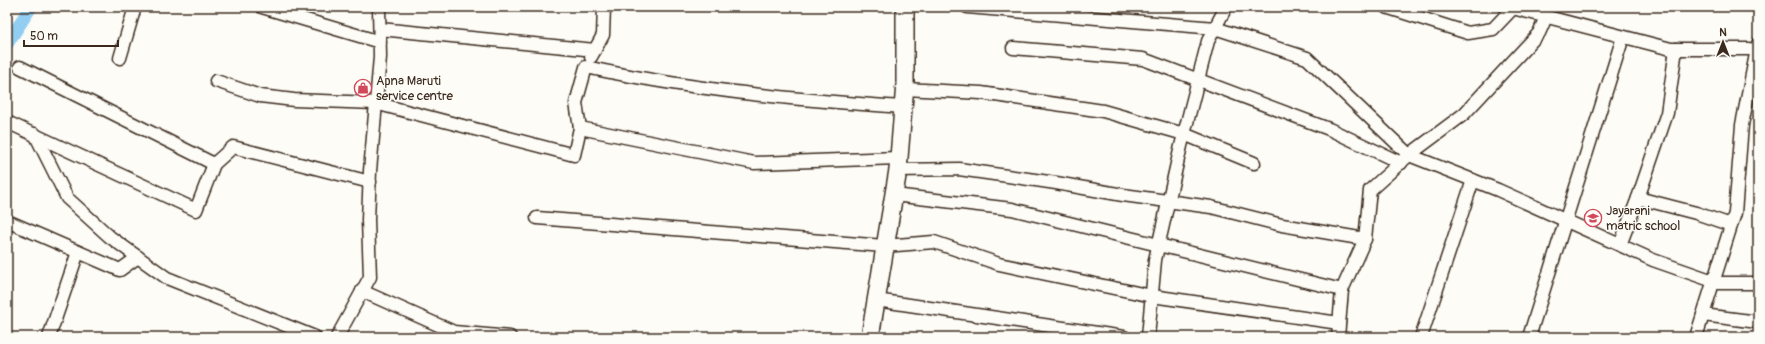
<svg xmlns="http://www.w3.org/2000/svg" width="1765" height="344" viewBox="0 0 1765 344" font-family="Pangolin,sans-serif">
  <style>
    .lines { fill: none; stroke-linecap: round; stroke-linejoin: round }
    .canal { stroke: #91cef2; stroke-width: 13 }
    .street-casing { stroke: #3b2a1e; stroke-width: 15 }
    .secondary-casing { stroke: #3b2a1e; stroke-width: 20 }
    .street { stroke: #fdfcf7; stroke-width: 12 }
    .secondary { stroke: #fdfcf7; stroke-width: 17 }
    .labels { text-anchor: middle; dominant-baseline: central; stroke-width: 3; stroke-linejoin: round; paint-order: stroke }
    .poi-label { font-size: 13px; fill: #3b2a1e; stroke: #fdfcf7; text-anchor: start }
  </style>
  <rect width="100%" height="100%" fill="#fdfcf7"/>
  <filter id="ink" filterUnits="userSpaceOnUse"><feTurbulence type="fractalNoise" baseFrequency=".025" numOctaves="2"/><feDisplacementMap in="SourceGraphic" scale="8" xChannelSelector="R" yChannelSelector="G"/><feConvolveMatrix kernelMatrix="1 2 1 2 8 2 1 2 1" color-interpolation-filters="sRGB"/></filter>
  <g filter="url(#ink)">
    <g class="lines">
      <!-- canal -->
      <path class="canal" d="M7 44 31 7"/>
      <defs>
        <g id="street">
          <path d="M262 7 380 42"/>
          <path d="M967 7 1215 28 1307 58 1409 155 1464 114 1539 33 1546 17"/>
          <path d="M1386 7 1468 33 1493 29 1513 8"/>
          <path d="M1509 7 1671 49H1749L1758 51"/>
          <path d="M380 29 595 50"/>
          <path d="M1013 48 1143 59 1329 129 1401 163"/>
          <path d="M591 57 603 35 604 7"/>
          <path d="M120 58 135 7"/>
          <path d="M20 67 214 164 233 147 370 182"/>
          <path d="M216 81 260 96 294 100 375 103 574 155 580 128 754 163 898 158"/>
          <path d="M905 89 981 93 1103 111 1184 134 1254 163"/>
          <path d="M7 122 196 210 214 164"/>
          <path d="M580 128 576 103 586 67C690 90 797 100 903 107"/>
          <path d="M35 134 67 198 110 237 167 278 315 337"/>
          <path d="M898 170 959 169 1056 183 1123 195 1211 207 1282 225 1365 239 1370 190 1409 155 1498 190 1653 260 1719 283H1758"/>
          <path d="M894 195 1012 209 1342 290"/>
          <path d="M1638 198 1696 213 1731 225"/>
          <path d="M537 218 884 246 934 242 999 264 1152 296 1339 323"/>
          <path d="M7 221 120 270 138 257"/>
          <path d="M1620 245 1638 198 1667 113 1676 49"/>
          <path d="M362 291 454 332 510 337"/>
          <path d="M876 300 1124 337"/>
          <path d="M1703 315 1758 322"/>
          <path d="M49 337 78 252"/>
          <path d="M337 337 370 277 368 220 370 171 380 57 379 7"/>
          <path d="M1148 337 1155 260 1181 146 1208 41 1226 7"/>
          <path d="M1338 337 1342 290 1365 239"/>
          <path d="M1421 337 1473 180"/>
          <path d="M1529 337 1623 37"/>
          <path d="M1696 337 1735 213 1742 125 1758 44"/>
        </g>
        <path id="secondary" d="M870 337 898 170 905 84V7"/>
      </defs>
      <!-- street casing -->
      <use href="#street" class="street-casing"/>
      <!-- secondary casing -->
      <use href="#secondary" class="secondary-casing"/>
      <!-- street -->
      <use href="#street" class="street"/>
      <!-- secondary -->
      <use href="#secondary" class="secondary"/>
    </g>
  </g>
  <!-- icons -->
  <defs>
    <symbol id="shop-ring" viewBox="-11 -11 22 22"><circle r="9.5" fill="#fdfcf7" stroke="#d1495b" stroke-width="1.5"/><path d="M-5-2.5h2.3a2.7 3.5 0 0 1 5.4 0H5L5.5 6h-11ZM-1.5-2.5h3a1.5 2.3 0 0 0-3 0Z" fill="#d1495b"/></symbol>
    <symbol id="school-ring" viewBox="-11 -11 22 22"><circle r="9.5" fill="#fdfcf7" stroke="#d1495b" stroke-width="1.5"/><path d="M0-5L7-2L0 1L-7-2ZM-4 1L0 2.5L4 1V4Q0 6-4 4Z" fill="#d1495b"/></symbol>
  </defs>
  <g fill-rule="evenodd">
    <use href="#shop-ring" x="353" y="78" width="20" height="20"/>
    <use href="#school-ring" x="1583" y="208" width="20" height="20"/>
  </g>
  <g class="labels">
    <!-- poi labels -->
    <g class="poi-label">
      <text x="376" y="81">Apna Maruti<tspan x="376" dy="15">service centre</tspan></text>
      <text x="1606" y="211">Jayarani<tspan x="1606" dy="15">matric school</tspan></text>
    </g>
  </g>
  <!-- margin -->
  <rect width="1765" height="344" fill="none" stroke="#fdfcf7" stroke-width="24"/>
  <rect x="12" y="12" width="1741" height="320" fill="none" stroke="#3b2a1e" stroke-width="1.5" filter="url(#ink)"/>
  <!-- north arrow -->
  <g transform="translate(1723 42)" stroke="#fdfcf7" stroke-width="3" paint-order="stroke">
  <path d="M0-3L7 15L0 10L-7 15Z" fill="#3b2a1e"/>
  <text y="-6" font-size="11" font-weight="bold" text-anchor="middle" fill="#3b2a1e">N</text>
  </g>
  <!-- scale -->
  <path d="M24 40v6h94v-6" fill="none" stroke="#3b2a1e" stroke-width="2"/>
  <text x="30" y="40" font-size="12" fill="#3b2a1e" stroke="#fdfcf7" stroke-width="3" paint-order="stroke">50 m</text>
</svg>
